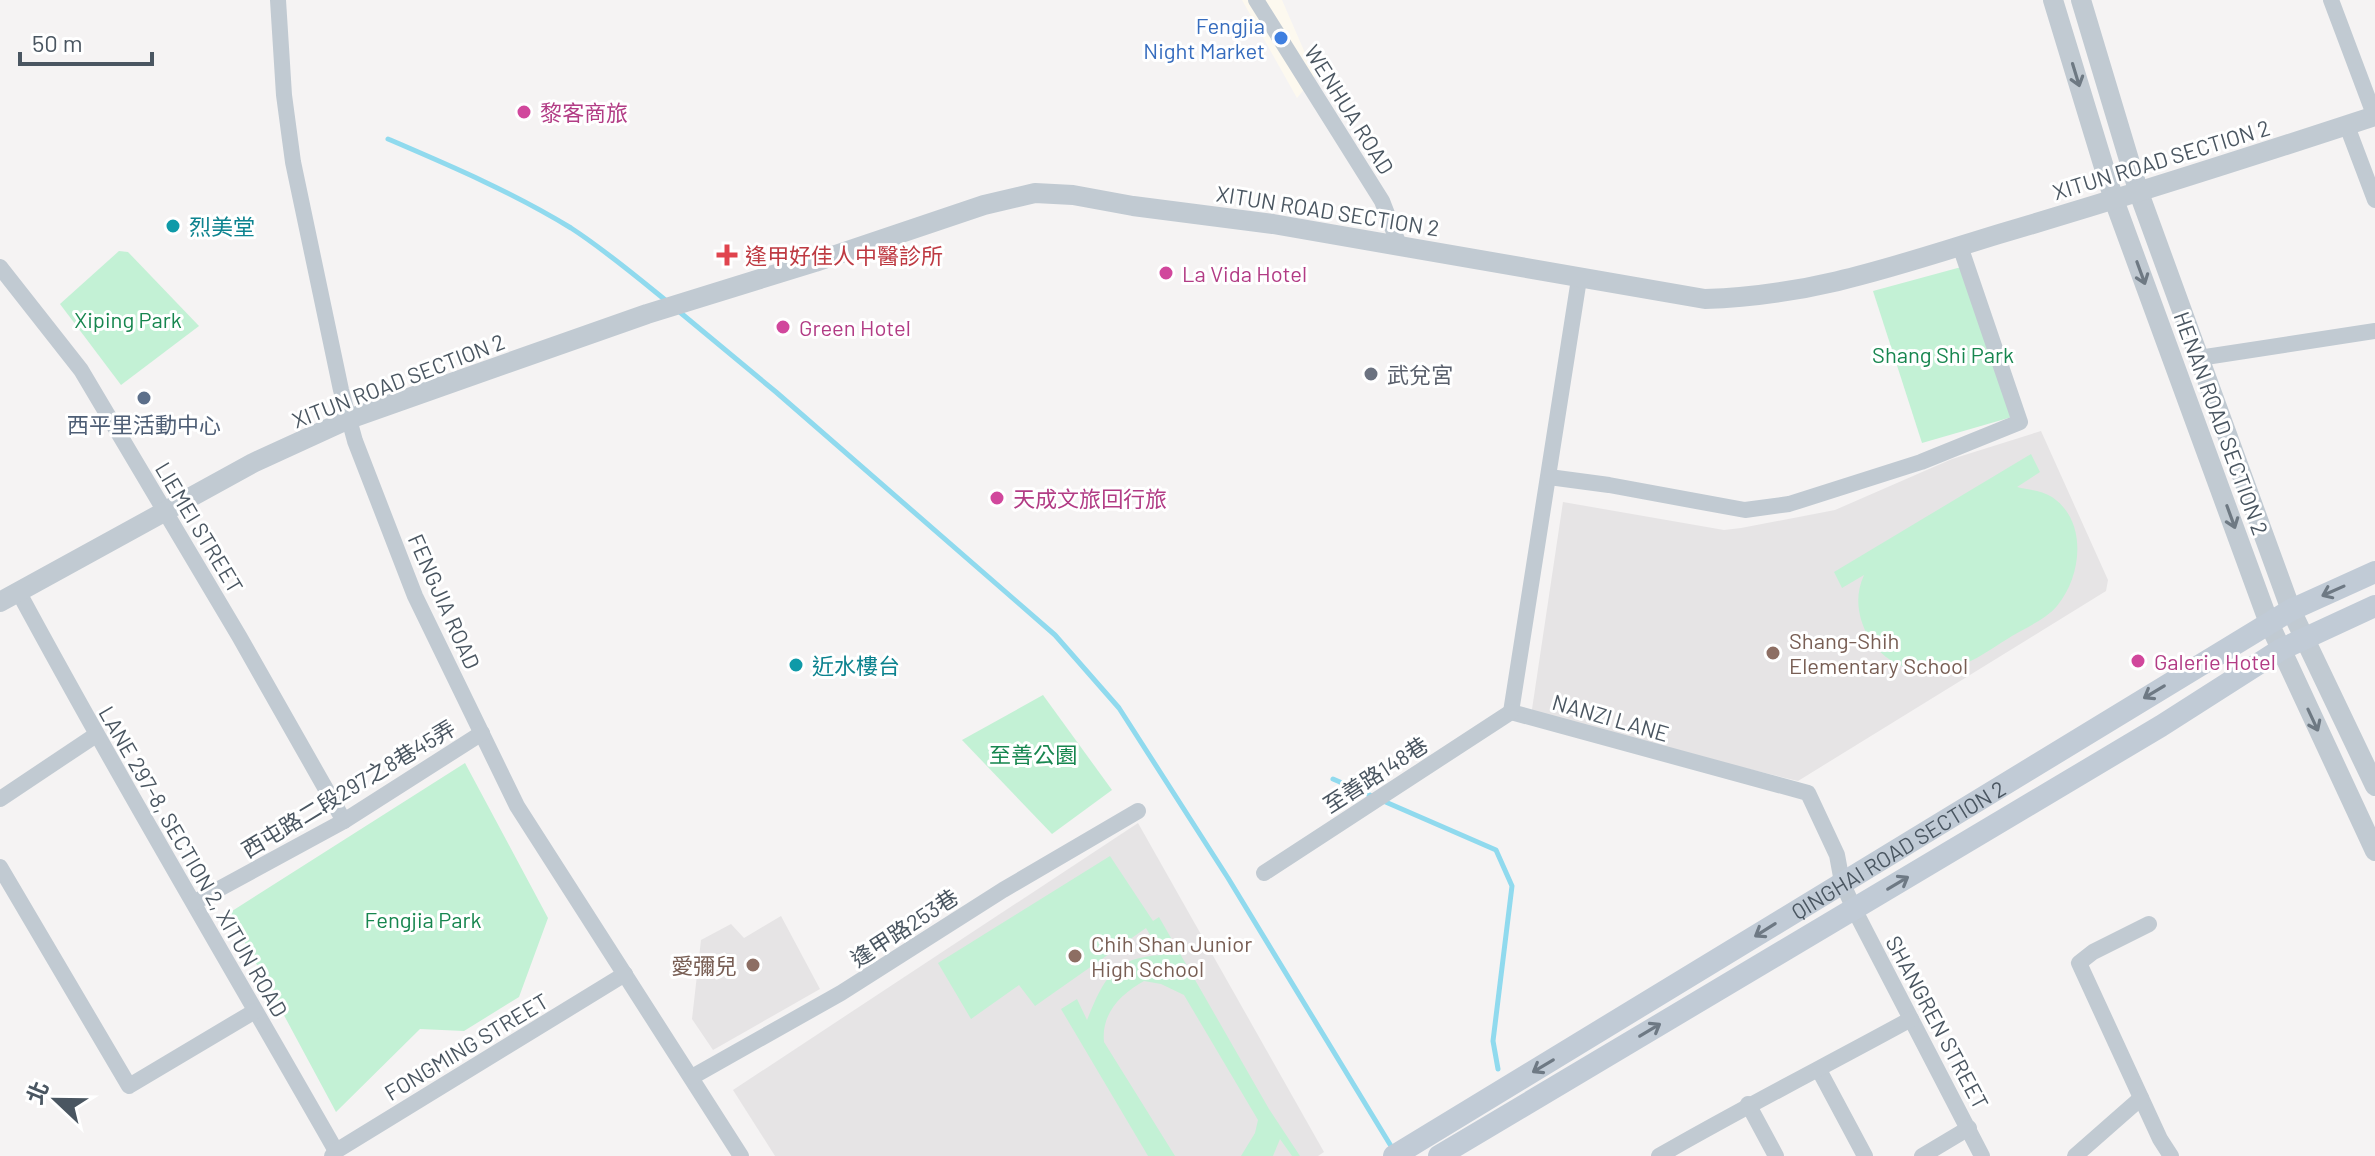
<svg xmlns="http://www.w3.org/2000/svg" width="2375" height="1156" viewBox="0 0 2375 1156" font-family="Barlow,'Noto Sans TC',sans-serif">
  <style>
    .commercial { fill: #fdf9ef }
    .education { fill: #e6e4e5 }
    .green { fill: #c3f1d5 }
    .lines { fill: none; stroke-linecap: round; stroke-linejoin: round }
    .stream { stroke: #90daee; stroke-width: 5 }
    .minor { stroke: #c1cad2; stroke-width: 16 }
    .tertiary { stroke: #c1cad2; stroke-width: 20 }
    .secondary { stroke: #c1cbd6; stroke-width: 22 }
    .oneway { stroke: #6e7983 }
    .oneway2 { stroke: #6e7984 }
    .shop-dot { fill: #3f7fe0; stroke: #fff; stroke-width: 3 }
    .hotel-dot { fill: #d1479c; stroke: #fff; stroke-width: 3 }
    .culture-dot { fill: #0f9aa8; stroke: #fff; stroke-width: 3 }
    .health-dot { fill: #e0444e; stroke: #fff; stroke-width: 3 }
    .worship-dot { fill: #6b7280; stroke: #fff; stroke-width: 3 }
    .service-dot { fill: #5c6f8a; stroke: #fff; stroke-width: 3 }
    .education-dot { fill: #8d6e63; stroke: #fff; stroke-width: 3 }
    .labels { text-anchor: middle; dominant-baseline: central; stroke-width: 6; stroke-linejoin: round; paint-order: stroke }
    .shop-label { font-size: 22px; fill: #366cbe; stroke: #fff; text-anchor: end }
    .street-label { font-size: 22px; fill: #4a5661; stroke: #fff }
    .hotel-label { font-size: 22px; fill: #b23c85; stroke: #fff; text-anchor: start }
    .culture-label { font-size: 22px; fill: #0d838f; stroke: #fff; text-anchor: start }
    .health-label { font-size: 22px; fill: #be3a42; stroke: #fff; text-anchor: start }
    .park-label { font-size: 22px; fill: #17864f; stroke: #fff }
    .worship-label { font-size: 22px; fill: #5b616d; stroke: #fff; text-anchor: start }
    .service-label { font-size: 22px; fill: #4e5e75; stroke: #fff }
    .education-label { font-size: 22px; fill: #785e54; stroke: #fff; text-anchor: start }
  </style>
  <rect width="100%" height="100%" fill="#f5f3f3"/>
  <!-- commercial -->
  <path class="commercial" d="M1242 0H1282L1315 76 1297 98Z"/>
  <!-- education -->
  <g class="education">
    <path d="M2041 431 2108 580 2106 591 1798 781 1531 716 1563 502 1724 530 1741 528 1835 510 1952 459Z"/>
    <path d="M1138 823 1324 1152 1318 1156H775L733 1090Z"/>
    <path d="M781 916 820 989 713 1050 692 1019 701 940 731 924 744 938Z"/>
  </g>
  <!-- green -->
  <g class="green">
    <path d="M119 251 128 252 199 326 121 385 60 304Z"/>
    <path d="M1965 266 2012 417 1922 443 1873 291Z"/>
    <path d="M2031 454 2040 472 2017 487C2028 490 2041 490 2052 497 2088 521 2082 576 2057 606 2046 619 2027 627 2012 636 1978 657 1948 682 1907 668 1892 663 1877 652 1869 638 1858 618 1854 597 1864 575L1842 588 1834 572Z"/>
    <path d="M1043 695 1112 790 1052 834 962 740Z"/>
    <path d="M465 763 548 918 519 997 464 1031 420 1029 336 1112 229 913Z"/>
    <path d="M1110 856 1153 921 1159 917 1269 1109 1300 1156H1292L1280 1139 1273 1156H1241L1255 1133 1258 1120 1184 995 1161 984 1144 981C1121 994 1101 1013 1104 1042L1175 1156H1148L1061 1009 1077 999 1087 1020C1104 979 1113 957 1162 955L1146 928 1035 1006 1019 985 971 1019 938 963Z"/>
  </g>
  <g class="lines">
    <!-- stream -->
    <g class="stream">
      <path d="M388 139C451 166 512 192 571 228 605 250 637 277 669 303"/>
      <path d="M676 309 776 392 1055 635 1119 708 1228 878 1394 1151"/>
      <path d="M1333 779 1372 796"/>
      <path d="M1381 800 1496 850 1512 886 1493 1041 1498 1069"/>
    </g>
    <!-- minor -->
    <g class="minor">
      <path d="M278 0 284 95 293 162 341 390 355 441 415 596 517 806 741 1156"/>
      <path d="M1256 0 1382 201 1399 245"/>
      <path d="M2331 0 2375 117"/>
      <path d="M2347 126 2375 200"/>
      <path d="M0 267 81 370 239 636 344 821"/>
      <path d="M1579 279 1511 712 1808 793 1837 855 1842 882 1854 909 1982 1156"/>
      <path d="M2199 358 2375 331"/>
      <path d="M1549 477 1609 485 1745 510 1789 504 1921 462 2020 422 1960 246"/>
      <path d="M18 591C120 780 230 965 336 1151"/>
      <path d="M0 799 96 735"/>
      <path d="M0 867 129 1086 255 1011"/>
      <path d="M1264 873 1511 712"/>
      <path d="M195 902 344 821 482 733"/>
      <path d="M2149 924 2093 952 2079 963 2160 1139 2171 1156"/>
      <path d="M1819 1070 1865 1156"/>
      <path d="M692 1077 841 993 1003 890 1138 811"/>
      <path d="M1748 1104 1776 1156"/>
      <path d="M332 1156 336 1151 625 974"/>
      <path d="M1659 1156C1742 1108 1827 1065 1911 1019"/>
      <path d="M1922 1156 1969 1128"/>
      <path d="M2075 1156 2141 1098"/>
    </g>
    <!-- tertiary -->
    <g class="tertiary">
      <path d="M2053 0 2114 200 2269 623 2375 851"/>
      <path d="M2081 0 2139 193 2291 610 2375 786"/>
      <path d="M0 602 253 463 349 419 647 314 815 262 984 205 1035 193 1073 195 1133 206 1273 224 1705 299C1812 296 1898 265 1999 234 2125 197 2250 157 2375 116"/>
    </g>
    <!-- secondary -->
    <g class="secondary">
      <path id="s1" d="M1394 1156 2291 610 2375 572"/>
      <path d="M1439 1156 2161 726 2280 650 2375 606"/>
    </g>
  </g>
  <!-- one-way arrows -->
  <defs><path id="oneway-shaft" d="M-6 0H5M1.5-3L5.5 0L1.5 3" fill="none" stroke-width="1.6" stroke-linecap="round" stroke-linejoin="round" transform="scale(2)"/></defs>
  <g class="oneway">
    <use href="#oneway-shaft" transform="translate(2076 75) rotate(73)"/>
    <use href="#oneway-shaft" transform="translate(2141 273) rotate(70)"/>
    <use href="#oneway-shaft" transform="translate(2231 517) rotate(70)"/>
    <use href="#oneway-shaft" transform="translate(2313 720) rotate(65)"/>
  </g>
  <g class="oneway2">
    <use href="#oneway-shaft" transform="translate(2333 591) rotate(156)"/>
    <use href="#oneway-shaft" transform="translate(2154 692) rotate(149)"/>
    <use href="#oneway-shaft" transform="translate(1898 883) rotate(-31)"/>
    <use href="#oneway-shaft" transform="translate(1765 930) rotate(148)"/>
    <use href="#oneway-shaft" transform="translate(1650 1030) rotate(-31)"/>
    <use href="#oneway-shaft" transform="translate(1543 1066) rotate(149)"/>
  </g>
  <!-- markers -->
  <circle class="shop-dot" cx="1281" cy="38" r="8"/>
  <g class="hotel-dot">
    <circle cx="524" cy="112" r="8"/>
    <circle cx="1166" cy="273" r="8"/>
    <circle cx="783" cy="327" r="8"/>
    <circle cx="997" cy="498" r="8"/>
    <circle cx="2138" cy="661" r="8"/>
  </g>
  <g class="culture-dot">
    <circle cx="173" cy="226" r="8"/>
    <circle cx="796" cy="665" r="8"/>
  </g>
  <path class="health-dot" d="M723 243h8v8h8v8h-8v8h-8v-8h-8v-8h8z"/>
  <circle class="worship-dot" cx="1371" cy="374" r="8"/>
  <circle class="service-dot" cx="144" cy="398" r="8"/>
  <g class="education-dot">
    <circle cx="1773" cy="653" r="8"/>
    <circle cx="1075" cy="956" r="8"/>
    <circle cx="753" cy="965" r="8"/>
  </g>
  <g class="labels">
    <!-- shop labels -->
    <g class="shop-label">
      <text x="1265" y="25">Fengjia<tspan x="1265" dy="25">Night Market</tspan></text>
    </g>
    <!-- street labels -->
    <g class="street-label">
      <text transform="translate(1350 109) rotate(58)">WENHUA ROAD</text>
      <text transform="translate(2161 159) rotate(-17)">XITUN ROAD SECTION 2</text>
      <text transform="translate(1328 210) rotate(9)">XITUN ROAD SECTION 2</text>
      <text transform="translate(398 380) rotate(-21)">XITUN ROAD SECTION 2</text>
      <text transform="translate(2222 423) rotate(70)">HENAN ROAD SECTION 2</text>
      <text transform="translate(200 527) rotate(59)">LIEMEI STREET</text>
      <text transform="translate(445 601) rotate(66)">FENGJIA ROAD</text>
      <text transform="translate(1611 717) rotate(16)">NANZI LANE</text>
      <text transform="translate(1375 774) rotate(-33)">至善路148巷</text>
      <text transform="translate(348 788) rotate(-31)">西屯路二段297之8巷45弄</text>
      <text stroke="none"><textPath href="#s1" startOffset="590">QINGHAI ROAD SECTION 2</textPath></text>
      <text transform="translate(194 861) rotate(60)">LANE 297-8, SECTION 2, XITUN ROAD</text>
      <text transform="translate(904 927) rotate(-33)">逢甲路253巷</text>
      <text transform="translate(1938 1022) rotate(62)">SHANGREN STREET</text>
      <text transform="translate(466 1046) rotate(-31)">FONGMING STREET</text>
    </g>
    <!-- hotel labels -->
    <g class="hotel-label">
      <text x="540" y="112">黎客商旅</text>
      <text x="1182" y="273">La Vida Hotel</text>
      <text x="799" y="327">Green Hotel</text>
      <text x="1013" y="498">天成文旅回行旅</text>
      <text x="2154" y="661">Galerie Hotel</text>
    </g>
    <!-- culture labels -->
    <g class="culture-label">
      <text x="189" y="226">烈美堂</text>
      <text x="812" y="665">近水樓台</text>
    </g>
    <!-- health labels -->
    <g class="health-label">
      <text x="745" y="255">逢甲好佳人中醫診所</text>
    </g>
    <!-- park labels -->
    <g class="park-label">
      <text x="128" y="319">Xiping Park</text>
      <text x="1943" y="354">Shang Shi Park</text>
      <text x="1033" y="754">至善公園</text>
      <text x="423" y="919">Fengjia Park</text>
    </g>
    <!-- worship labels -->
    <g class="worship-label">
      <text x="1387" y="374">武兌宮</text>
    </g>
    <!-- service labels -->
    <g class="service-label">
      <text x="144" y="424">西平里活動中心</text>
    </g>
    <!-- education labels -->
    <g class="education-label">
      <text x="1789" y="640">Shang-Shih<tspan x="1789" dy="25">Elementary School</tspan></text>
      <text x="1091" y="943">Chih Shan Junior<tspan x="1091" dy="25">High School</tspan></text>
      <text x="737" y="965" text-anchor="end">愛彌兒</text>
    </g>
  </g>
  <!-- north arrow -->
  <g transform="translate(56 1100) rotate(292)" stroke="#ffffff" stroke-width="6" paint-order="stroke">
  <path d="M0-6L14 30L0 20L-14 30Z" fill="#4a5661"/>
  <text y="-12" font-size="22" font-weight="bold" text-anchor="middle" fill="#4a5661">北</text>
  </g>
  <!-- scale -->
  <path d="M20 52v12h132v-12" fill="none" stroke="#4a5661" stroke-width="4"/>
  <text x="32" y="52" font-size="24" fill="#4a5661" stroke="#ffffff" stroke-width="6" paint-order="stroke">50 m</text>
</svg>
